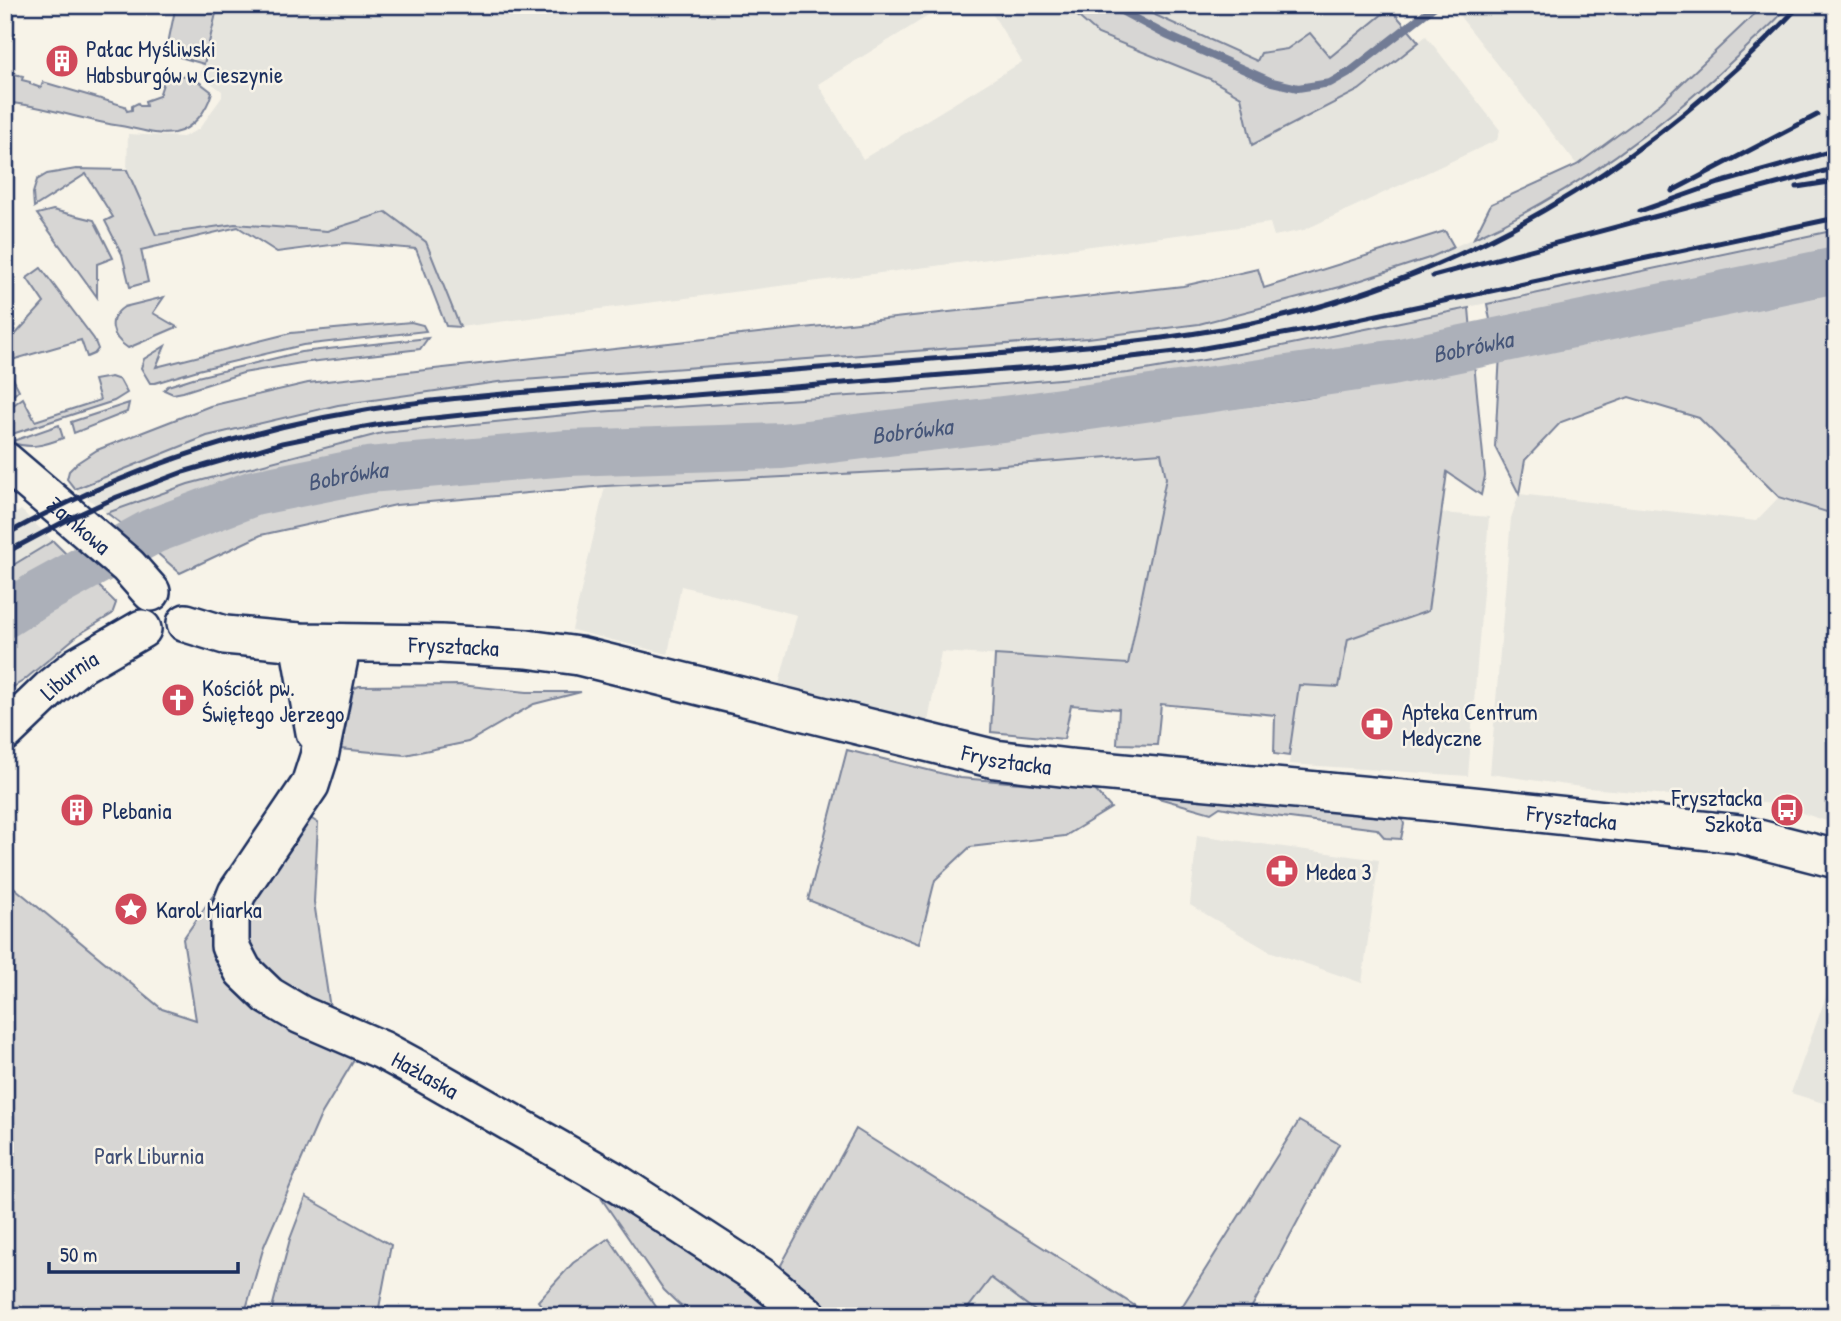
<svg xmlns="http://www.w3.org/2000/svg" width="1841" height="1321" viewBox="0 0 1841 1321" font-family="'Patrick Hand',sans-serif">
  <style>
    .built { fill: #e6e5de }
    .green { fill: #d7d6d4; stroke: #798299; stroke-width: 2 }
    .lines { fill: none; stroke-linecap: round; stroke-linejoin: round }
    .stream { stroke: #727c95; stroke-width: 8 }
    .river { stroke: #acb0b9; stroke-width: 46 }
    .tertiary-casing { stroke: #1b2f5e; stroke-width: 42 }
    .tertiary { stroke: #f7f3e8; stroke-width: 37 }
    .rail { stroke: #1b2f5e; stroke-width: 5 }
    .labels { text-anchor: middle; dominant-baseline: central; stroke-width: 5; stroke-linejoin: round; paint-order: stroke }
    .poi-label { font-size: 23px; fill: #1b2f5e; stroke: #f7f3e8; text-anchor: start }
    .street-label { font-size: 23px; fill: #1b2f5e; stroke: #f7f3e8 }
    .park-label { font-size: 23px; fill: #415076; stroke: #f7f3e8 }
    .water-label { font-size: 24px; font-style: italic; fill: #465679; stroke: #f7f3e8 }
  </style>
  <rect width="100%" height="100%" fill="#f7f3e8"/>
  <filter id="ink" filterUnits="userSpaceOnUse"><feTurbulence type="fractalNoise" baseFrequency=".0143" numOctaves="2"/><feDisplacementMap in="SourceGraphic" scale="14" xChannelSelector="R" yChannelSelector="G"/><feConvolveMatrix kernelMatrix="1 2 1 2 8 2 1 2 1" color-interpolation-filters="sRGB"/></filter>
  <g filter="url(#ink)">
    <!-- built -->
    <g class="built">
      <path d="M218 5H946L818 84 863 159 1022 62 987 5H1065L1098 34 1210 79 1241 97 1252 144 1359 90 1426 36 1500 130 1497 140 1304 230 1274 236 1270 223 460 327 426 242 386 212 327 231 235 224 156 235 127 170 128 134 183 137 199 129 222 97V91L200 75Z"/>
      <path d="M1133 5H1388L1390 8 1330 57 1310 34 1287 49 1261 53 1257 61Z"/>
      <path d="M1451 5H1836V230L1262 350 1128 373 913 392 596 412 382 433 188 484 107 513 75 489 207 436 338 405 498 382 1199 324 1340 287 1429 258 1485 233 1585 175Z"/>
      <path d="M1162 453 1166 478 1128 664 941 652 928 722 779 684 797 615 681 586 668 654 572 630 605 486 977 467Z"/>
      <path d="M1519 494 1756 521 1779 497 1836 515V824L1774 804 1588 788 1490 774 1511 518Z"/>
      <path d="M21 510 53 541 5 570V520Z"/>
      <path d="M1442 513 1489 517 1468 776 1289 764 1299 685 1348 639 1428 611Z"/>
      <path d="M1197 835 1379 860 1362 983 1269 951 1190 905Z"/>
      <path d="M1836 969V1107L1791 1093Z"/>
      <path d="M991 1277 1042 1316H962Z"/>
    </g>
    <!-- green -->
    <g class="green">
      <path d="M176 5H218L204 64 166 53Z"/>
      <path d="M1065 5H1133L1257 61 1261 53 1287 49 1310 33 1330 57 1390 8 1419 42 1359 90 1252 145 1241 97 1210 79 1098 34Z"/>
      <path d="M1764 5H1789C1776 22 1758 36 1743 51 1667 124 1571 194 1474 238L1491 204 1577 165 1661 103Z"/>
      <path d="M5 72 23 76 22 80 30 82V84L41 88 43 82 125 106 127 111 132 110V106L138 103 140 106H146L145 101 159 96 165 78 190 75 212 92C207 110 194 129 174 133 155 136 139 129 121 126 82 120 45 106 5 102Z"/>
      <path d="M76 169 127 170 156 235 235 224 327 231 386 212 426 242 460 327 446 326 416 249 346 243 277 252 238 227 141 250 148 282 130 287 122 254 105 221 113 217 86 174 34 207 33 193 37 180 47 174Z"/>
      <path d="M53 210 94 220 113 258 97 264V297L37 214Z"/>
      <path d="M1836 230V251L1491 325 1487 304Z"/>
      <path d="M1445 231 1454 247 1429 258 1340 287 1199 324 1088 338 498 382 338 405 207 436 75 489 67 479 69 471 77 463 97 450 210 406 308 383 1183 286 1258 269 1264 288Z"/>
      <path d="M41 268 94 339 98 349 94 354 87 357 81 340 5 362V346L44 303 27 278Z"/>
      <path d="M1836 284V515L1779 497 1699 418 1629 397 1561 422 1525 460 1519 494 1495 447 1500 353Z"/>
      <path d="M164 297 153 313 177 327 128 348C111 337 106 319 124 307Z"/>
      <path d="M1469 308 1471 331 1386 355 1088 400 893 424 508 441 331 464 230 490 131 531 107 513 188 484 382 433 596 412 913 392 1128 373 1262 350Z"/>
      <path d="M411 322 423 325 426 331 303 345 198 370 155 383H150L141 368 144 359 165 346 156 367 291 333Z"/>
      <path d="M428 338 420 349 301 363 243 373 183 392 173 394 164 390 168 386 193 378 301 352Z"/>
      <path d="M5 363 19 390 5 403Z"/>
      <path d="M1474 363 1485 476 1481 495 1447 472 1428 611 1348 639 1339 687 1299 685 1289 756 1274 754 1275 715 1161 704 1157 745 1117 744 1119 709 1071 705 1064 739 991 732 995 655 1128 664 1166 478 1161 453 977 467 605 486 396 505 261 535 180 573 148 545 250 503 487 469 619 458 1094 426 1307 398Z"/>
      <path d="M111 377 120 380 127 393 114 401 12 434 5 427V411L23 398 35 421 100 400 94 380Z"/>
      <path d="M129 403 127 412 74 433 71 422Z"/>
      <path d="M59 425 63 438C43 446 30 449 10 442Z"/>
      <path d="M53 541 116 603 112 614 78 635 23 681 5 692V570Z"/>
      <path d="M460 685 527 692H581L534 704 468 742 405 755 340 749 347 692 359 686Z"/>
      <path d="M847 750 960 778 1094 789 1111 808 1065 836 970 847 935 880 919 944 808 900Z"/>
      <path d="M1142 788 1401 815 1404 824 1401 839 1385 838 1377 829 1251 813 1220 807 1211 813 1148 795Z"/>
      <path d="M307 816 318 823 314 902 331 1015 290 997 256 965 242 939 255 888Z"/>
      <path d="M5 880 162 1009 196 1020 183 939 219 887 210 936 227 976 357 1055 321 1115 264 1246 244 1316H5Z"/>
      <path d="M1299 1121 1339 1144 1247 1316H1176Z"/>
      <path d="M856 1129 1151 1316H1042L991 1278 962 1316H824L786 1281 781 1265Z"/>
      <path d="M306 1197 391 1245 379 1308 367 1316H270L290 1239Z"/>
      <path d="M601 1198 732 1273 781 1316H691L664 1290Z"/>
      <path d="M609 1238 657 1308 641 1316H549L538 1301 573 1263Z"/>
    </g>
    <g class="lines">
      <!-- stream -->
      <path class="stream" d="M1110 5 1166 35 1272 82 1298 88 1330 83 1351 71 1436 5"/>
      <!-- river -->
      <path class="river" id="s1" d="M5 615 40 593 153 531 254 493 368 470 568 453 782 446 1027 416 1391 363 1836 270"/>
      <defs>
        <g id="tertiary">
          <path id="s2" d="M5 461 128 566 151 592"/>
          <path id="s3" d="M186 623 225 635 299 642 441 644 527 649 579 656 995 759 1069 768 1425 801 1739 834 1836 859"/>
          <path d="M299 642 315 732"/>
          <path id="s4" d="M342 643 319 757 310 785 237 893 230 911V946L243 971 269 996 301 1015 382 1050 417 1069 612 1180 760 1276 808 1316"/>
          <path id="s5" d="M5 732 53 686 78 666 142 629"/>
        </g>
      </defs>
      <!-- tertiary casing -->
      <use href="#tertiary" class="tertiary-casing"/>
      <!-- tertiary -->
      <use href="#tertiary" class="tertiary"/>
      <!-- rail -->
      <g class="rail">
        <path d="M1797 187 1836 181"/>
        <path d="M1672 191 1817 115"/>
        <path d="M1640 211 1719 183 1836 150"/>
        <path d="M1433 276 1836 168"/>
        <path d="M5 535C129 466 266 422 406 404 479 395 553 390 627 384 745 374 864 364 982 355 1091 346 1202 339 1307 310 1499 257 1664 150 1800 5"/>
        <path d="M5 553 71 518 117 497 183 472 282 443 331 433 387 423 509 410 1053 366 1193 350 1311 329 1836 218"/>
      </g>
    </g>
  </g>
  <!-- icons -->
  <defs>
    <symbol id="building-disc" viewBox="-11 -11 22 22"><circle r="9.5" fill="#d1495b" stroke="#f7f3e8"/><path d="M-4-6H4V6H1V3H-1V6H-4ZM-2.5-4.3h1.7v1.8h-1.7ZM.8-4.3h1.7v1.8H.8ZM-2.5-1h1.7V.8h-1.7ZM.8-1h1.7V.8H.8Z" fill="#fff"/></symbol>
    <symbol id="church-disc" viewBox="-11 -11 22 22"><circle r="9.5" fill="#d1495b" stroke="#f7f3e8"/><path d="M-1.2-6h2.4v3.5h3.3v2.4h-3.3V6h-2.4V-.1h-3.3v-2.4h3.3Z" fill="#fff"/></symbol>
    <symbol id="pharmacy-disc" viewBox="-11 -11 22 22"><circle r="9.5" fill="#d1495b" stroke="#f7f3e8"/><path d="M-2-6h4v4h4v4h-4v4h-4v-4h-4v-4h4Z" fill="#fff"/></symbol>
    <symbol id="bus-disc" viewBox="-11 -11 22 22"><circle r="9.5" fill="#d1495b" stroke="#f7f3e8"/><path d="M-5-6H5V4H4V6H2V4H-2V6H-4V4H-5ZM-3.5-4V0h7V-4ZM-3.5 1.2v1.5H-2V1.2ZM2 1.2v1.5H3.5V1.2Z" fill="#fff"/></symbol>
    <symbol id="sight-disc" viewBox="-11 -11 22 22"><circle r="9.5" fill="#d1495b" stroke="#f7f3e8"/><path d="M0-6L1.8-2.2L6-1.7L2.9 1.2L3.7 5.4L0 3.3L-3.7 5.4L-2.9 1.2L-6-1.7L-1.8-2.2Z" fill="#fff"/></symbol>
  </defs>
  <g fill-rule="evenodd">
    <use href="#building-disc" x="43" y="42" width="38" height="38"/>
    <use href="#church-disc" x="159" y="681" width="38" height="38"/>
    <use href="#pharmacy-disc" x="1358" y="705" width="38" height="38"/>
    <use href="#building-disc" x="58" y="791" width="38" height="38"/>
    <use href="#bus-disc" x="1768" y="791" width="38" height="38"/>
    <use href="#pharmacy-disc" x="1263" y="852" width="38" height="38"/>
    <use href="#sight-disc" x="112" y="890" width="38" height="38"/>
  </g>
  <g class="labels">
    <!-- poi labels -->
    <g class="poi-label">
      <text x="86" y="48">Pałac Myśliwski<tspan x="86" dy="26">Habsburgów w Cieszynie</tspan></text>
      <text x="202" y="687">Kościół pw.<tspan x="202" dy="26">Świętego Jerzego</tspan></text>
      <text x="1402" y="711">Apteka Centrum<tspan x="1402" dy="26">Medyczne</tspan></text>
      <text x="1762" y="797" text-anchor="end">Frysztacka<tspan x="1762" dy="26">Szkoła</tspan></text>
      <text x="102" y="810">Plebania</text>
      <text x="1306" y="871">Medea 3</text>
      <text x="156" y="909">Karol Miarka</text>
    </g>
    <!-- street labels -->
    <g class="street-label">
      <text stroke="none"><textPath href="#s2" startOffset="98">Zamkowa</textPath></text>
      <text stroke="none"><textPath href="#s3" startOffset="270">Frysztacka</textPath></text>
      <text stroke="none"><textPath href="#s5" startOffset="86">Liburnia</textPath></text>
      <text stroke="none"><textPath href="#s3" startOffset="836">Frysztacka</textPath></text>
      <text stroke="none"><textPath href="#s3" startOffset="1404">Frysztacka</textPath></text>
      <text stroke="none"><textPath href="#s4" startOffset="570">Hażlaska</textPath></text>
    </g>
    <!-- park labels -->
    <g class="park-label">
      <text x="149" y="1155">Park Liburnia</text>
    </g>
    <!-- water labels -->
    <g class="water-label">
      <text stroke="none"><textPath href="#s1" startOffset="1507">Bobrówka</textPath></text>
      <text stroke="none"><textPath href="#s1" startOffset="940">Bobrówka</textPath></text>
      <text stroke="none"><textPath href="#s1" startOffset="373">Bobrówka</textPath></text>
    </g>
  </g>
  <!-- margin -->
  <rect width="1841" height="1321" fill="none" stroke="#f7f3e8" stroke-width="28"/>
  <rect x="14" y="14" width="1813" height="1293" fill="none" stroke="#1b2f5e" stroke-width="2.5" filter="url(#ink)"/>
  <!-- scale -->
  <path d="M49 1262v10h189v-10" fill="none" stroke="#1b2f5e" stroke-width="3.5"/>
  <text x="60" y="1262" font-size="21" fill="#1b2f5e" stroke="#f7f3e8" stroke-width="5" paint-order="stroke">50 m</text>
</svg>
